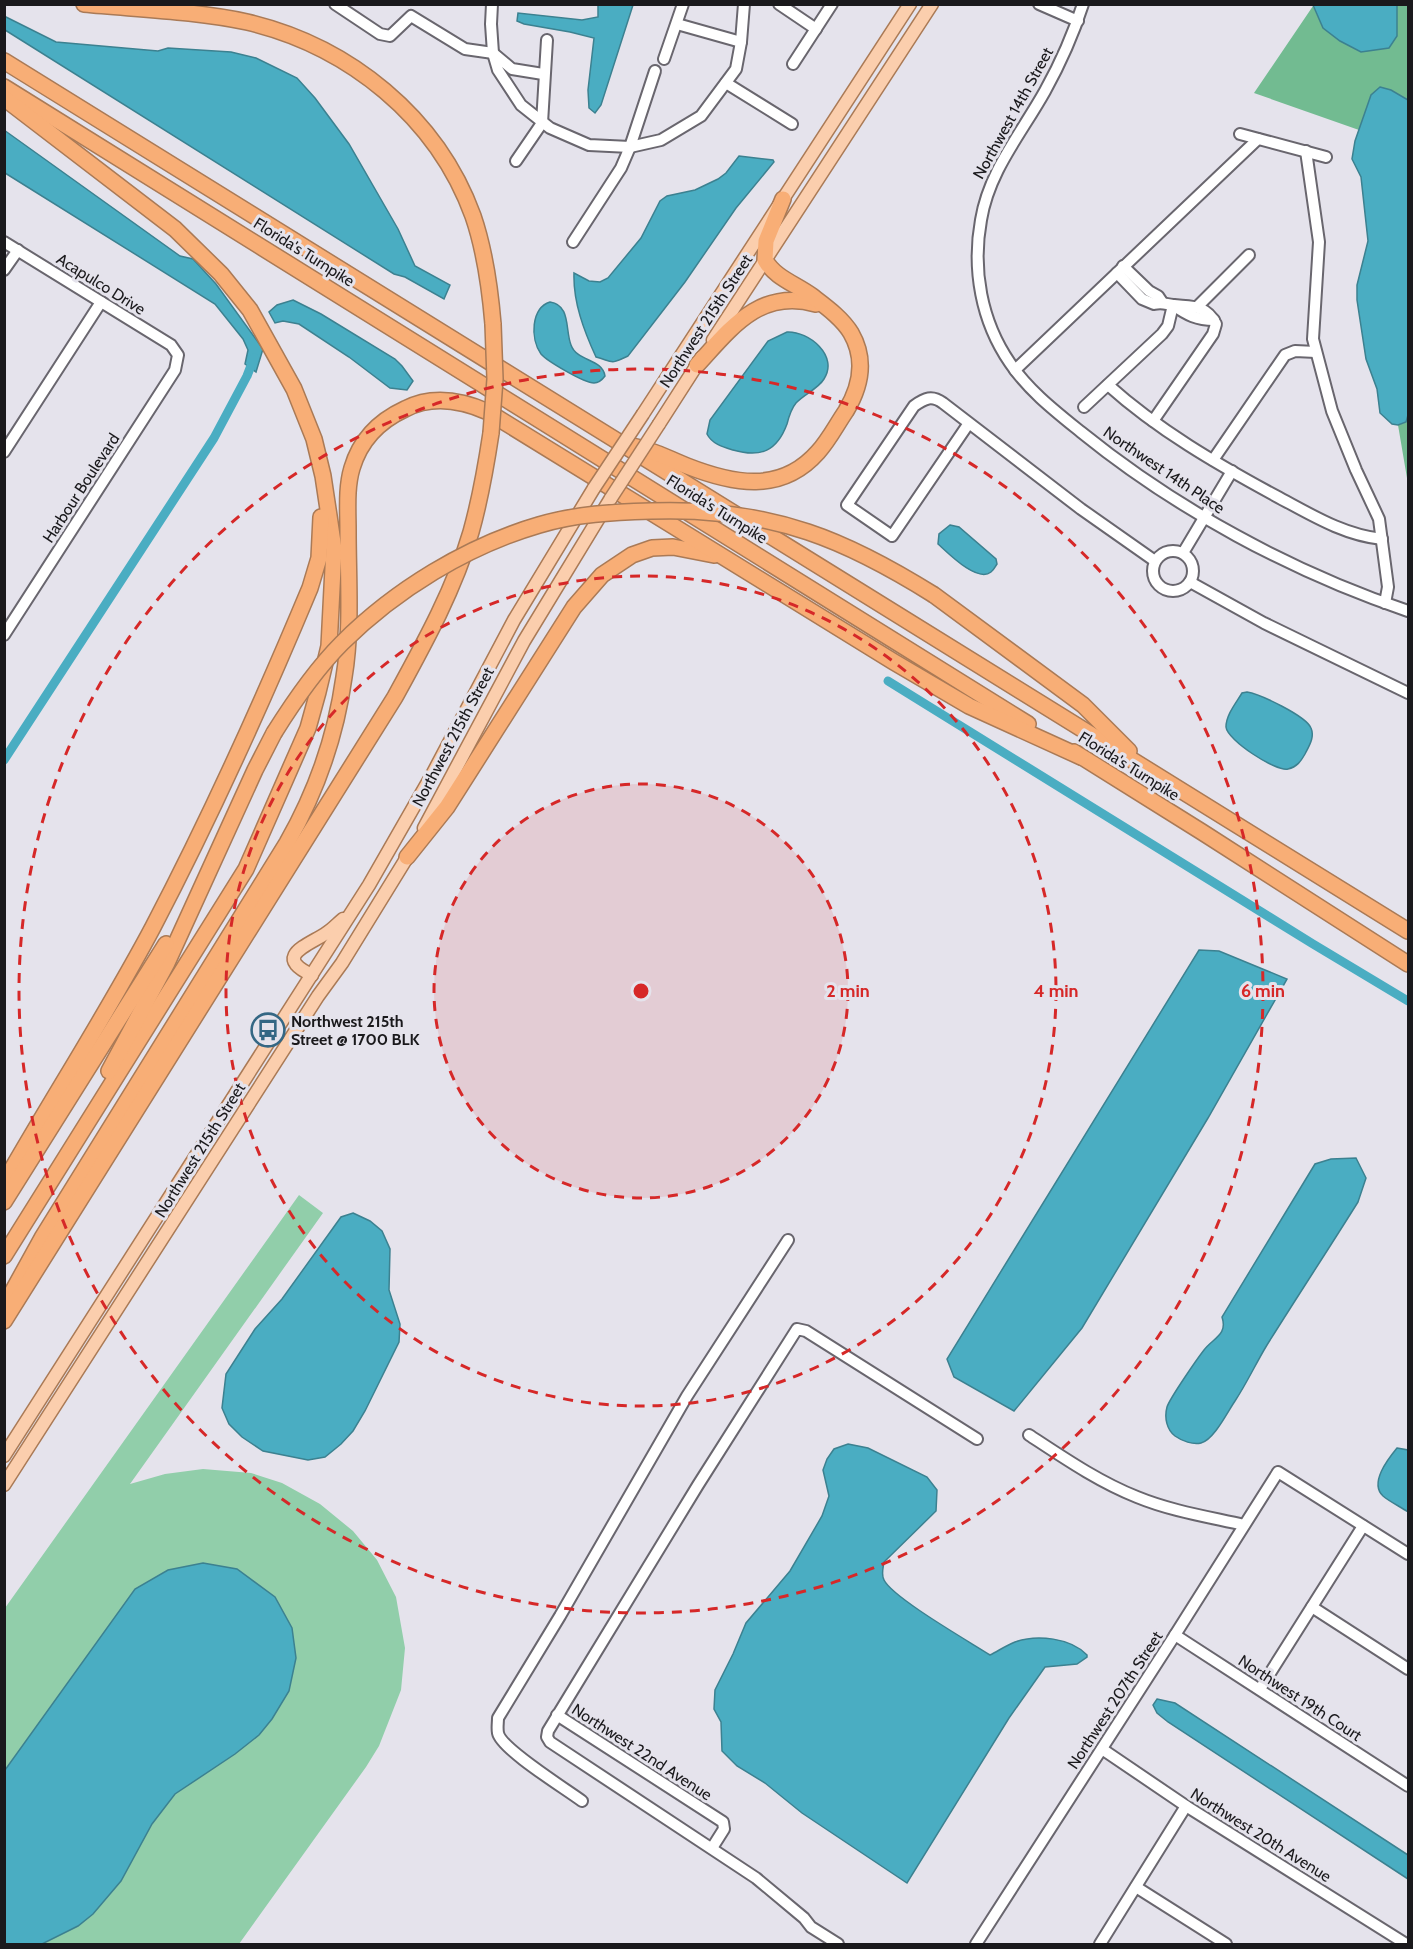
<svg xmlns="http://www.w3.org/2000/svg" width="1413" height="1949" viewBox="0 0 1413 1949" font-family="Cabin,sans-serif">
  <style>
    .green { fill: #91ceaa }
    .forest { fill: #72bb91 }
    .water { fill: #4aadc2; stroke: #3c8190; stroke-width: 1.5 }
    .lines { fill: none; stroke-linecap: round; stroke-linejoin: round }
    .canal { stroke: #4aadc2; stroke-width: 9 }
    .minor-casing { stroke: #69666e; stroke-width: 14 }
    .major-casing { stroke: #aa7a56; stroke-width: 15 }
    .highway-casing { stroke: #aa7a56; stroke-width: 18 }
    .minor { stroke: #fff; stroke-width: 10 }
    .major { stroke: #fbcead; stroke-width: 12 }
    .highway { stroke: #f8ae76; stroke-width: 15 }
    .major-bridge-casing { stroke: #aa7a56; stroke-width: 15; stroke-linecap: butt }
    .highway-bridge-casing { stroke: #aa7a56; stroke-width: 18; stroke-linecap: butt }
    .major-bridge { stroke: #fbcead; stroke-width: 12 }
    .highway-bridge { stroke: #f8ae76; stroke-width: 15 }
    .ring { fill: none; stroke: #d62828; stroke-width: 3; stroke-dasharray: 10 8 }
    .labels { text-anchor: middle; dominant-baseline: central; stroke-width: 6; stroke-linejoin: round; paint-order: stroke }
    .street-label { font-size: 16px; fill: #1a191c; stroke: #e5e3ec }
    .poi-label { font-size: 16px; font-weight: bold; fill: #1a191c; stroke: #e5e3ec; text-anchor: start }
    .centre { fill: #d62828; stroke: #e5e3ec; stroke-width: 3 }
    .ring-label { font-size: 18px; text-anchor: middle; font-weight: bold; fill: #d62828; stroke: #e5e3ec; stroke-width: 6; stroke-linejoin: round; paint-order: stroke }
  </style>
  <rect width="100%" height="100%" fill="#e5e3ec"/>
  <!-- green -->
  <path class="green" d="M299 1195 323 1213 130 1484 165 1474 203 1469 251 1473 282 1483 320 1504 353 1531 377 1560 396 1597 405 1648 401 1690 379 1746 366 1767 239 1944H5V1608Z"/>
  <!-- forest -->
  <g class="forest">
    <path d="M1397 5H1408V100L1391 90 1371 95 1359 130 1254 93 1313 6 1323 28 1397 36Z"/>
    <path d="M1408 415V484L1398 425 1406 422Z"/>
  </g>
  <!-- water -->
  <g class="water">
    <path d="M598 5H633L601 105 595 113 589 108 588 90 594 38 570 32 524 24 517 21 518 13 582 20 598 17Z"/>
    <path d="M1313 5H1397V36L1389 48 1361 52 1340 41 1323 28Z"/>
    <path d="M4 16 56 42 158 51 168 48 231 52 256 58 297 78 315 98 349 144 398 229 415 266 450 285 444 299 405 277 394 274 5 30Z"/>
    <path d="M1380 87 1391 90 1408 100V415L1406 422 1398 425 1392 424 1380 413 1377 389 1366 359 1357 300V285L1368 241 1361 177 1352 159 1355 141 1371 95Z"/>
    <path d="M4 130 180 256 193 259 216 284 263 349 256 372 245 364 248 350 243 339 215 304 5 173Z"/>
    <path d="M739 156 773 160 774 162 736 208 685 282 628 356C609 365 614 362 596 357 584 331 573 302 574 273L589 281 600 282 608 278 641 238 660 201 667 196 695 190 718 179 726 173Z"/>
    <path d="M293 300 321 314 395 359 402 366 413 381 407 390 390 388 349 357 299 324 283 321 275 323 269 312 277 305Z"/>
    <path d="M550 302C571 305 565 330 571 345 577 362 602 358 605 376 602 380 599 383 594 383 584 383 547 361 541 354 530 339 531 308 550 302Z"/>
    <path d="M787 332C809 331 839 356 824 379 818 389 804 394 796 403 791 409 789 416 787 424 777 451 761 458 733 450 723 447 712 444 707 434L710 420 768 341Z"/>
    <path d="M950 525 959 527 996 559 997 564C995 567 994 570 991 572 977 583 948 553 938 544L939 534Z"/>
    <path d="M1247 692C1260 694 1306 716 1311 728 1315 737 1309 746 1305 754 1301 761 1297 767 1288 769 1276 772 1227 740 1226 727 1226 715 1236 703 1242 693Z"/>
    <path d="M1199 950 1219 951 1287 979 1208 1118 1082 1328 1014 1411 954 1377 947 1359Z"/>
    <path d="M1356 1158 1366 1178 1358 1202C1328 1250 1297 1297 1267 1345 1256 1363 1247 1383 1235 1401 1228 1411 1214 1440 1201 1443 1193 1445 1182 1441 1175 1436 1167 1430 1164 1418 1167 1407 1170 1398 1197 1359 1204 1350 1213 1338 1228 1335 1222 1317L1315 1164 1331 1159Z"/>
    <path d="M353 1213 370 1221 382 1231 390 1249 389 1290 400 1324 399 1342 365 1411 353 1431 341 1444 325 1457 308 1460 263 1451 242 1437 229 1424 222 1408 226 1374 255 1329 282 1299 341 1217Z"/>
    <path d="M848 1444 868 1448 927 1477 937 1490 936 1511 884 1562C883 1568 881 1575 884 1580 893 1598 970 1642 990 1655 998 1651 1007 1645 1015 1642 1037 1634 1071 1638 1087 1655V1657L1077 1664 1045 1667 1009 1718 907 1883 802 1813 765 1783 737 1766 722 1751 721 1722 714 1709 715 1690 733 1654 746 1623 790 1571 822 1516 829 1496 823 1470 827 1459 834 1449Z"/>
    <path d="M1397 1448 1408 1450V1512C1401 1507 1390 1502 1383 1496 1369 1483 1388 1459 1397 1448Z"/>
    <path d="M203 1563 237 1569 275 1597 292 1628 296 1658 289 1691 272 1719 259 1735 235 1754 175 1794 152 1824 121 1881 93 1914 78 1926 42 1944H5V1770L135 1589 168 1570Z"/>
    <path d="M1157 1699 1175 1703 1408 1855V1879L1168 1722 1157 1713 1153 1705Z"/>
  </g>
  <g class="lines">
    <!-- canal -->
    <g class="canal">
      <path d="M888 681 1313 944 1408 1001"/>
      <path d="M4 760 214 438 247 376 254 358"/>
    </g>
    <defs>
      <g id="minor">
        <path d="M335 4 380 34 390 36 411 16 465 49 493 53 512 69 543 74"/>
        <path d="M492 4 491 24 493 53 498 70 521 105 550 128 589 145 630 147 661 140 701 116 736 69 741 42 744 4"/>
        <path d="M779 4 816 29"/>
        <path d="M1039 4 1078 21"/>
        <path d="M1083 4C1073 35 1060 64 1045 91 1021 134 989 171 981 220 972 269 981 321 1010 363 1028 390 1055 411 1081 432 1176 509 1292 572 1408 611"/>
        <path d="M677 24 741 42"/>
        <path d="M664 59 683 4"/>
        <path d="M793 64 832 4"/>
        <path d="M726 83 792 124"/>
        <path d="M1240 134 1326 157"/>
        <path d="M1306 151 1319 242 1313 339 1332 411 1356 470 1379 519 1388 587 1385 603"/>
        <path d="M516 161 542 123 547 40"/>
        <path d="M4 242 171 345 178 355 175 370 4 635"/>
        <path d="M573 242 621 168 630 147 655 71"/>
        <path d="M1123 266 1149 291 1158 296 1162 302"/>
        <path d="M4 270 18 250"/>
        <path d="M1117 273 1142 299 1154 304C1162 302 1165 304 1173 305 1192 307 1205 304 1216 324L1213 334 1153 421"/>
        <path d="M1173 305C1187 315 1197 320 1214 320"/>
        <path d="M1197 307 1249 255"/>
        <path d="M1015 370 1258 139"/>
        <path d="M1108 385C1158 430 1217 464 1276 496 1310 514 1343 535 1382 539"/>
        <path d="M1084 407 1162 334 1168 326 1173 305"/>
        <path d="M969 423 892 536 847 505 914 406C925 398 932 395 943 403L1081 509 1155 561"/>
        <path d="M4 452 101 302"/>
        <path d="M1213 460 1285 355 1295 351 1316 352"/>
        <circle cx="1173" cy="571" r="20"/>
        <path d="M1183 553 1232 471"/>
        <path d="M1190 582 1264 623 1408 693"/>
        <path d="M1029 1435C1064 1458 1099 1482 1137 1497 1171 1511 1209 1517 1244 1525"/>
        <path d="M1312 1607 1408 1669"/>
        <path d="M1175 1635 1408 1786"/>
        <path d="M1260 1689 1363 1526"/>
        <path d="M557 1715 723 1822 724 1829 712 1848"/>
        <path d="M1102 1749 1186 1806 1406 1944"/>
        <path d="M582 1801C566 1789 501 1749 498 1733 497 1728 498 1723 498 1718L560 1616 687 1396 788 1240"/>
        <path d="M1136 1887 1226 1944"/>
        <path d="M838 1944 811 1927 804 1918 756 1878 550 1742 547 1737 548 1731 698 1485 797 1329 806 1331 977 1439"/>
        <path d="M976 1944 1175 1635 1278 1472 1408 1554"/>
        <path d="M1100 1944 1186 1806"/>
      </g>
      <g id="major">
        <path d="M713 340 932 4"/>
        <path d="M643 414 910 4"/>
        <path d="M659 424 702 357"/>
        <path d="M424 828 524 641 611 498"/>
        <path d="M312 975C273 957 306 946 325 934 332 930 337 924 343 919"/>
        <path d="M4 1456 369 885 432 775 514 620 594 488"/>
        <path d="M4 1485 318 996 342 963 411 851"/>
      </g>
      <g id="highway">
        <path d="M84 4C136 9 197 11 247 22 349 46 437 117 473 216 485 251 490 288 493 324"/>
        <path d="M4 61 1408 931"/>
        <path d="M4 87 1028 724"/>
        <path d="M4 98 175 229 221 274 250 310 294 389 314 439 323 476 334 549 329 646 318 692 308 728 246 869 4 1256"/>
        <path d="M697 365C731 328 760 288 816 304"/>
        <path d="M632 446C654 450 667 458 687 466 733 484 781 494 818 452 829 440 837 424 846 411 861 386 866 359 851 333 842 318 825 306 812 296 796 284 775 278 765 260L766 241 783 199"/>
        <path d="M934 595 1083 705 1129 751"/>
        <path d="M1074 752 1202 832 1408 964"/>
        <path d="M407 857 447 807 574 607 602 575 632 555 652 548 673 547 714 555"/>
        <path d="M109 1071 167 963 255 770 274 733"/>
        <path d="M4 1183C53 1097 107 1014 153 927 211 816 262 703 310 588L319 558 321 517"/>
        <path d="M4 1202 166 944"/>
        <path d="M4 1307 42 1238 287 843C316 792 336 735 344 677 352 629 348 579 348 531 348 510 346 488 352 468 360 441 379 421 405 409 432 395 461 400 488 412L894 662 969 706 1081 757"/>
        <path d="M4 1321 395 697C424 644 454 590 471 532 480 500 486 466 491 433"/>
      </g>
    </defs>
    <!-- minor casing -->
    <use href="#minor" class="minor-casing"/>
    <!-- major casing -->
    <use href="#major" class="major-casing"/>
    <!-- highway casing -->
    <use href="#highway" class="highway-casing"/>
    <!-- minor -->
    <use href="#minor" class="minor"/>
    <!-- major -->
    <use href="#major" class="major"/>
    <!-- highway -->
    <use href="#highway" class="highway"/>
    <defs>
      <g id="major-bridge">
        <path d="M594 488 643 414"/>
        <path d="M611 498 659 424"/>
      </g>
      <g id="highway-bridge">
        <path d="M491 433 495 379 493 324"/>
        <path d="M274 733C294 701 315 670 342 643 395 590 467 546 539 525 575 514 614 512 651 511 705 509 757 515 808 532 853 547 894 570 934 595"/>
      </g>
    </defs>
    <!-- major-bridge casing -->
    <use href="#major-bridge" class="major-bridge-casing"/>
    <!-- highway-bridge casing -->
    <use href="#highway-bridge" class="highway-bridge-casing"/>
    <!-- major-bridge -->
    <use href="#major-bridge" class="major-bridge"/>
    <!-- highway-bridge -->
    <use href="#highway-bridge" class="highway-bridge"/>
  </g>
  <!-- distance rings -->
  <circle cx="641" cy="991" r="207" fill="#d62828" fill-opacity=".12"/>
  <g class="ring">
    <circle cx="641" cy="991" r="207"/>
    <circle cx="641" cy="991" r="415"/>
    <circle cx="641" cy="991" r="622"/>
  </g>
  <!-- icons -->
  <defs>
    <symbol id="bus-ring" viewBox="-11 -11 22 22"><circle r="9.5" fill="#e5e3ec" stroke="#346784" stroke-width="1.5"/><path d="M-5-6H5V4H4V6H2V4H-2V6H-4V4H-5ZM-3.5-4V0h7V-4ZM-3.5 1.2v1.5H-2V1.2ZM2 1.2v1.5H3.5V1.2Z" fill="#346784"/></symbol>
  </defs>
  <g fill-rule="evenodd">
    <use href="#bus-ring" x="249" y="1011" width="38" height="38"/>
  </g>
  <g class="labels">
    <!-- street labels -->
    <g class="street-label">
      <text transform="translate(1013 113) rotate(-61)">Northwest 14th Street</text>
      <text transform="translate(304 252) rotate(32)">Florida's Turnpike</text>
      <text transform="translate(101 284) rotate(32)">Acapulco Drive</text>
      <text transform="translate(706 321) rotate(-57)">Northwest 215th Street</text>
      <text transform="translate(1164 470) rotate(34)">Northwest 14th Place</text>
      <text transform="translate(81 488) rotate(-57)">Harbour Boulevard</text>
      <text transform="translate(717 509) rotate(32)">Florida's Turnpike</text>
      <text transform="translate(453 737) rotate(-62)">Northwest 215th Street</text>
      <text transform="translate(1129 766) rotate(32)">Florida's Turnpike</text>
      <text transform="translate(200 1150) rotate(-58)">Northwest 215th Street</text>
      <text transform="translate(1300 1698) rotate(33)">Northwest 19th Court</text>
      <text transform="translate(1115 1700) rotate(-57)">Northwest 207th Street</text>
      <text transform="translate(642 1752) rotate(33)">Northwest 22nd Avenue</text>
      <text transform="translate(1261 1835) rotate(32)">Northwest 20th Avenue</text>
    </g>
    <!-- poi labels -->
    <g class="poi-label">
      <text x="291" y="1021">Northwest 215th<tspan x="291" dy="18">Street @ 1700 BLK</tspan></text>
    </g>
  </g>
  <circle cx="641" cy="991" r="9" class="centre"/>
  <g class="ring-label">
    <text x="848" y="997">2 min</text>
    <text x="1056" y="997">4 min</text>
    <text x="1263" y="997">6 min</text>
  </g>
  <!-- border -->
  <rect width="1413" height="1949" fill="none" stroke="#1a191c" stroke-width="12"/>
</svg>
